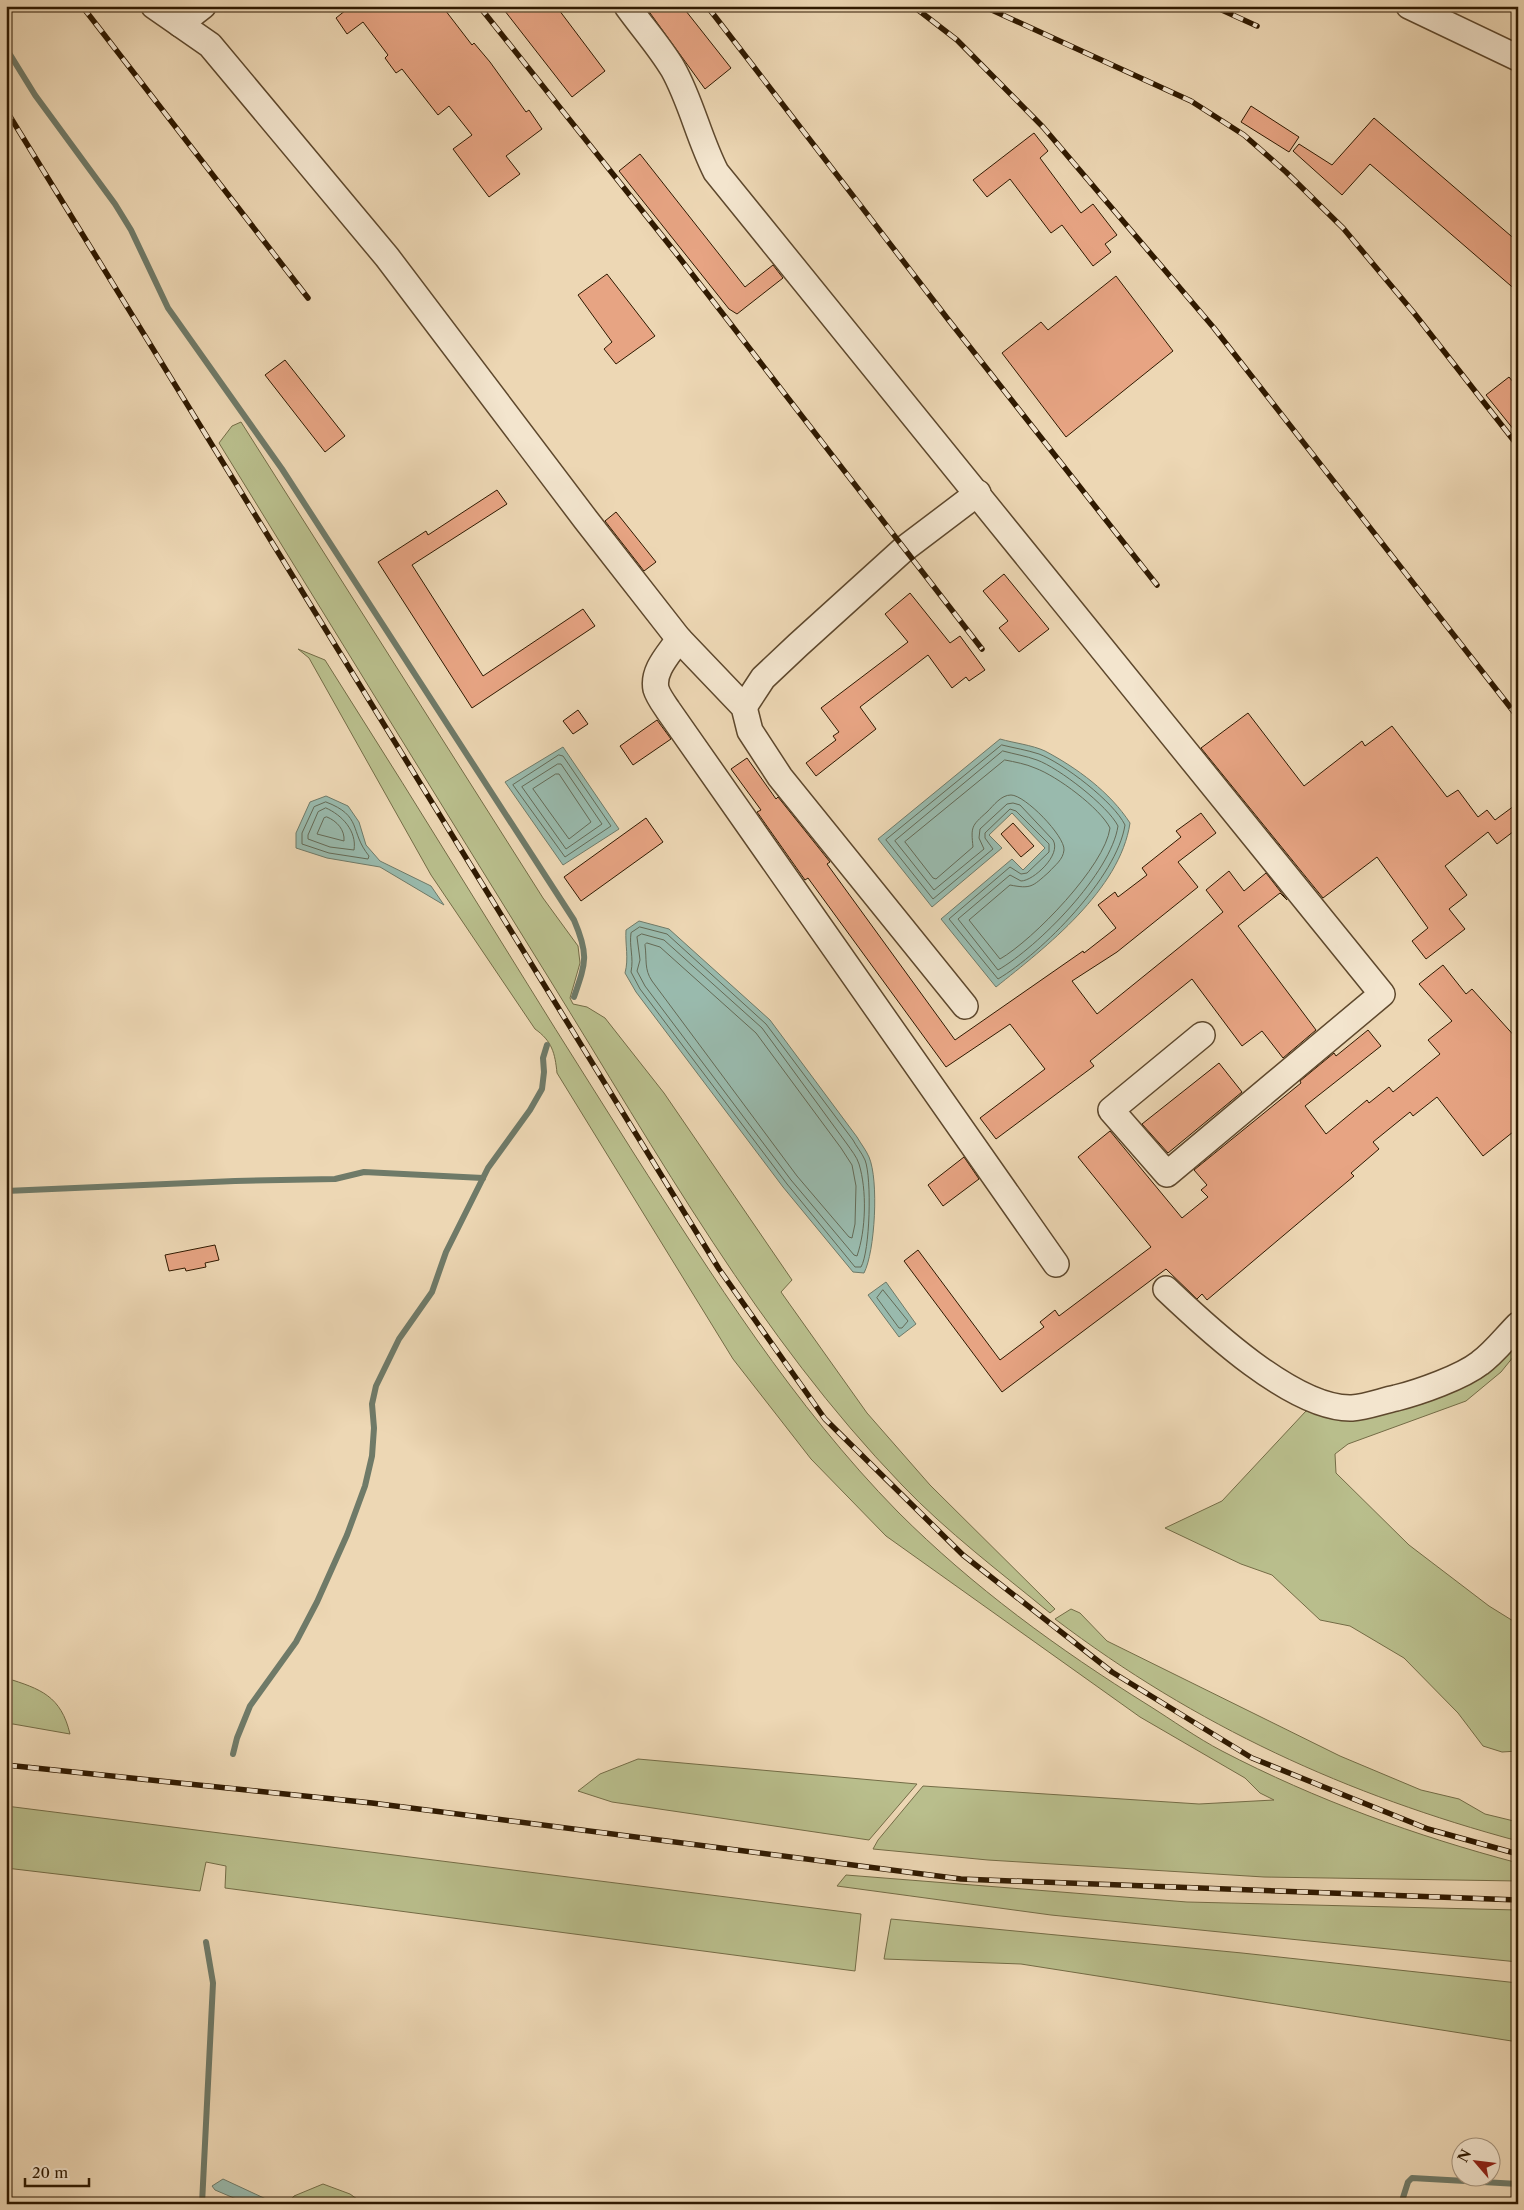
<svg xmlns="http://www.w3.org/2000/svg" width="1524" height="2210" viewBox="0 0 1524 2210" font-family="'Libre Caslon Text',serif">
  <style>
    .green { fill: #b9be8c; stroke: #746c46 }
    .water { fill: #99baad; stroke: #6f7a68 }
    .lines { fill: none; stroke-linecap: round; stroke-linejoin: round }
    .shore { stroke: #646a56; stroke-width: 1 }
    .stream { stroke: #6f7a68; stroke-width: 6 }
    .building { fill: #e7a483; stroke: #2f1900 }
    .minor-casing { stroke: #5e482d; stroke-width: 28 }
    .minor { stroke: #f3e5ce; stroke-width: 25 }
    .rail-casing { stroke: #2f1900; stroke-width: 5.5 }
    .rail { stroke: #f3e5ce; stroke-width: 4; stroke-dasharray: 11; stroke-linecap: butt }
  </style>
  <rect width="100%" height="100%" fill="#edd7b4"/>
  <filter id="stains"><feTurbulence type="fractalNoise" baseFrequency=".004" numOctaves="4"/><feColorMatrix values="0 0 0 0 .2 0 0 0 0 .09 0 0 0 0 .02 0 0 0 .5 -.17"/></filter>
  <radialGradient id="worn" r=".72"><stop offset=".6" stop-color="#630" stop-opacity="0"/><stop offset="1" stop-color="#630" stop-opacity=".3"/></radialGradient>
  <!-- green -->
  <g class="green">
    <path d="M241 422 543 898 578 946 580 963 570 998 573 1004 587 1007 605 1018 664 1093 792 1280 781 1292 867 1413 930 1485 1055 1609 1050 1613C1000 1572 947 1532 902 1485 759 1337 658 1154 550 980 439 801 329 622 219 443L232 426Z"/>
    <path d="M298 649 325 660C429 823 529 989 633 1152 713 1277 793 1405 898 1512 973 1587 1058 1649 1148 1705 1172 1720 1197 1738 1222 1751 1316 1800 1416 1836 1518 1863V1881L1264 1877 988 1860 873 1849 878 1840 923 1786 1199 1804 1274 1800 1260 1793 1245 1778 1140 1717 886 1536 811 1459 733 1359 557 1073C555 1053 552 1041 535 1029L431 875 309 658Z"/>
    <path d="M1518 1335V1351L1501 1372 1466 1401 1348 1444 1335 1454 1336 1473 1409 1545 1489 1606 1518 1624V1751L1502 1752 1483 1746 1458 1713 1404 1658 1350 1626 1320 1620 1272 1575 1241 1564 1165 1528 1222 1501 1306 1411 1406 1405Z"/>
    <path d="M1071 1609 1080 1613 1107 1641 1340 1756 1421 1790 1459 1799 1485 1814 1518 1822V1841C1347 1795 1196 1726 1055 1619Z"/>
    <path d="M6 1678C41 1689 61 1696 70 1734L13 1724 6 1725Z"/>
    <path d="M638 1759 917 1784 869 1840 612 1802 578 1791 600 1774Z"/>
    <path d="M6 1806 861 1914 855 1971 225 1888 226 1866 206 1862 200 1891 6 1868Z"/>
    <path d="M846 1875 1187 1902 1518 1910V1962L1051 1915 837 1886Z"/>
    <path d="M891 1919 1242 1953 1518 1983V2042L1021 1964 884 1959Z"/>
    <path d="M323 2184 350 2194 364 2204H287L294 2196Z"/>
  </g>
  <!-- water -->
  <g class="water">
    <path d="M1000 739C1014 743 1032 745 1045 751 1077 768 1110 792 1130 823 1120 890 1046 947 996 987L941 919 1012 859 1023 870 1045 848 1012 813 989 835 1002 848 932 907 878 839Z"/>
    <path d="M563 747 619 829 563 865 505 782Z"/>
    <path d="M326 796 348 806 359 822 366 845 380 861 431 886 444 905 380 867 327 858 296 848V833L310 802Z"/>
    <path d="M639 921 669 929 770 1020 857 1137C861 1144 866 1150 869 1157 879 1180 875 1252 864 1273L853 1272 783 1187 636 992 625 973C629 958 625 945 626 930Z"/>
    <path d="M886 1282 916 1324 899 1337 868 1295Z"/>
    <path d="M223 2179 266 2199 265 2204H248L215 2190 212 2186Z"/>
  </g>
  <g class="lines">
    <!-- shore -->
    <g class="shore">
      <path d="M1002 745C1014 748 1027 750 1039 754 1063 763 1114 802 1125 825 1117 877 1042 953 998 979L949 919 1010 867 1021 874 1027 873 1049 852V844L1016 811 1010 809 985 833V838L993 849 933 899 886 840Z"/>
      <path d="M1003 751C1014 754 1026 756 1037 760 1059 768 1108 806 1118 826 1111 873 1038 947 998 970L958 919 1010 875 1021 881C1033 881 1062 855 1053 840L1020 805 1013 803 1007 804 980 829 979 838 984 849 934 890 895 841Z"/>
      <path d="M559 755 563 756 611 826 565 857 513 785Z"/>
      <path d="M1005 760C1015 762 1026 764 1035 768 1057 776 1100 808 1110 828 1105 866 1033 940 1000 959L969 920 1010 885C1031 889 1032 887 1049 872 1055 865 1063 860 1064 850 1065 836 1025 795 1011 795 1001 795 994 805 987 812 971 826 971 827 973 847L936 879 933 878 905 842Z"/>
      <path d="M558 764H561L602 824 566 849 522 787Z"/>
      <path d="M556 774H559L591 822 569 839 533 789Z"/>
      <path d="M326 802C363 816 349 831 369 856L368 859 329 853 302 844V833L314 807Z"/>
      <path d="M326 808C342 815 357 831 354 850L330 847 308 839V835L318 812Z"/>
      <path d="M327 817C337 821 345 830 344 841L317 834 324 818Z"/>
      <path d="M640 927 667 934 766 1024 853 1140C856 1146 862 1153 865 1160 872 1178 870 1252 861 1267H855L787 1184 640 989 631 972C634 957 629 947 631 933Z"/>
      <path d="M642 934 664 940 762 1028 847 1144C851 1150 857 1157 859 1164 867 1190 866 1230 857 1256L854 1255 791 1180 645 986 637 971 640 960 637 937Z"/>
      <path d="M647 943 660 947 756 1033 841 1148 852 1165 856 1186 855 1224 852 1238 849 1237 797 1176 652 981C644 969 647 960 645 945Z"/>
      <path d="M883 1290 908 1321 902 1328H899L877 1298Z"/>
    </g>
    <!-- stream -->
    <g class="stream">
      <path d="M6 48 35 95 115 204 131 230 168 308 282 469 574 920C589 955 586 962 574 997"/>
      <path d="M6 1191 235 1181 335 1179 364 1172 483 1178"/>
      <path d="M233 1754 237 1738 250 1706 296 1642 317 1602 347 1535 365 1486 372 1456 374 1428 372 1404 376 1386 399 1339 432 1292 446 1252 488 1168 530 1110 542 1089 544 1072 543 1058 547 1045"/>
      <path d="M202 2204 213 1983 206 1942"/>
      <path d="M1401 2204 1408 2182 1412 2178 1518 2184"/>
    </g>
  </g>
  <!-- building -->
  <g class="building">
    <path d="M351 6H442L472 45 474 43 490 62 526 112 529 110 542 129 506 156 520 174 489 197 453 149 472 135 449 106 438 115 402 69 396 73 385 58 388 55 363 22 347 34 336 18Z"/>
    <path d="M501 6H556L605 71 572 97Z"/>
    <path d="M645 6H682L731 68 705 89Z"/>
    <path d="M1251 106 1299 137 1289 152 1241 122Z"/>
    <path d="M1374 118 1518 242V292L1370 164 1342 195 1293 151 1299 144 1332 165Z"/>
    <path d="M1034 133 1048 151 1040 158 1081 213 1093 204 1117 235 1105 244 1111 252 1093 266 1062 225 1051 233 1010 179 987 197 973 180Z"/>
    <path d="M640 154 745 287 773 265 783 278 737 314 729 309 619 171Z"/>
    <path d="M607 274 655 336 616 364 604 349 612 342 578 295Z"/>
    <path d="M1116 276 1173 351 1066 437 1002 353 1041 322 1048 330Z"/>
    <path d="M285 360 345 436 325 452 265 375Z"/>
    <path d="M1509 377 1518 388V435L1486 395Z"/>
    <path d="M497 490 507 504 412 565 483 676 583 609 595 626 472 708 378 562 426 531 428 535Z"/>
    <path d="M616 512 656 562 644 571 605 521Z"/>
    <path d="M1004 574 1049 629 1019 652 999 628 1008 621 983 591Z"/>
    <path d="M910 593 950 643 960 636 985 670 969 681 966 677 952 688 928 655 860 707 876 729 816 776 806 763 836 740 833 736 839 732 821 708 908 642 885 614Z"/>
    <path d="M578 710 588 724 573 734 563 721Z"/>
    <path d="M1248 713 1304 786 1362 741 1365 746 1392 726 1447 797 1458 790 1478 817 1487 810 1495 820 1518 803V828L1497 844 1488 832 1445 866 1467 895 1449 909 1465 929 1426 959 1412 941 1428 928 1377 857 1323 898 1201 748Z"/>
    <path d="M657 720 671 739 633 765 620 746Z"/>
    <path d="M747 758 776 799 778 797 830 862 827 864 955 1040 1083 951 1084 953 1116 928 1098 905 1115 892 1118 897 1147 875 1142 868 1181 837 1176 831 1201 813 1216 833 1178 862 1198 887 1117 952 1072 981 1097 1014 1223 912 1206 890 1229 871 1244 891 1266 873 1287 900 1280 893 1238 926 1316 1030 1283 1058 1262 1031 1242 1046 1192 979 1090 1061 1094 1066 996 1139 980 1118 1045 1069 1010 1024 946 1067 808 878 805 880 757 812 761 810 731 769Z"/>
    <path d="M646 818 663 842 581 901 564 877Z"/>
    <path d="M1013 823 1034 846 1021 857 1001 834Z"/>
    <path d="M1443 965 1466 994 1472 989 1518 1040V1128L1483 1156 1437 1097 1413 1116 1410 1112 1373 1142 1379 1149 1351 1173 1354 1176 1207 1300 1202 1294 1197 1299 1166 1269 1002 1392 904 1261 918 1250 1000 1360 1044 1327 1040 1322 1055 1310 1059 1316 1151 1247 1078 1157 1110 1131 1182 1218 1208 1197 1201 1190 1207 1185 1194 1170 1301 1083 1300 1081 1334 1053 1336 1056 1368 1030 1381 1046 1305 1106 1326 1134 1367 1100 1369 1103 1389 1087 1393 1092 1440 1054 1428 1040 1452 1021 1419 984Z"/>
    <path d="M1219 1063 1242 1092 1168 1153 1142 1124Z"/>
    <path d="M964 1157 979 1179 943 1206 928 1185Z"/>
    <path d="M215 1245 219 1260 205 1263 206 1267 186 1271 185 1268 169 1271 165 1255Z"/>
  </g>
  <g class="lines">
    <defs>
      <g id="minor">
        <path d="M154 6 210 45 387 257 586 520 679 639 744 707 750 731 780 777 965 1006"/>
        <path d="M627 6C642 27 660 47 673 69 691 101 699 139 716 172L1382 994 1167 1174 1111 1110 1202 1035"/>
        <path d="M1409 6 1518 58"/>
        <path d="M180 24 203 6"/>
        <path d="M679 639C670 653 652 670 656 689 658 696 664 704 668 710L1056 1264"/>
        <path d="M744 707 763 678 798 645 904 549 978 493"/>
        <path d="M1166 1289C1206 1327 1294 1410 1352 1408 1366 1407 1382 1401 1396 1398 1420 1392 1462 1377 1480 1363 1494 1353 1506 1337 1518 1325"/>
      </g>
    </defs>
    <!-- minor casing -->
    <use href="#minor" class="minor-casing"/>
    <!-- minor -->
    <use href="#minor" class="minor"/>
    <defs>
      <g id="rail">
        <path d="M82 6 308 298"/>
        <path d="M479 6 675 252 982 649"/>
        <path d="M707 6 947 318 1157 585"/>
        <path d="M913 6 957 40 1043 127 1214 328 1517 716"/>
        <path d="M983 6 1191 101 1244 135 1286 172 1343 228 1414 313 1518 446"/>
        <path d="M1213 6 1257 26"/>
        <path d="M6 110 719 1269 825 1419 963 1555 1112 1672 1252 1758 1428 1829 1518 1854"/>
        <path d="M6 1765 372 1803 961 1879 1518 1900"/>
      </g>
    </defs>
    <!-- rail casing -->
    <use href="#rail" class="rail-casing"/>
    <!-- rail -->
    <use href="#rail" class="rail"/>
  </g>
  <!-- margin -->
  <rect width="1524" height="2210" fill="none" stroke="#edd7b4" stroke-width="25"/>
  <rect x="8" y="8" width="1509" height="2195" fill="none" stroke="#2f1900" stroke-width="2.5"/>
  <rect x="12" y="12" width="1499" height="2185" fill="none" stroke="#2f1900"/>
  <!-- north arrow -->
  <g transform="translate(1476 2162) rotate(298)"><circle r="24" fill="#f3e5ce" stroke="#a5937c"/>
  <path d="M0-4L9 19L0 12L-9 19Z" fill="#8f2418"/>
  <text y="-8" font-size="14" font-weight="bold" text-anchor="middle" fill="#2f1900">N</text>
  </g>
  <!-- scale -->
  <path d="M25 2178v8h64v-8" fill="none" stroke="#2f1900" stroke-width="2.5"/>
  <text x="32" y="2178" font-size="15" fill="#2f1900" stroke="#f3e5ce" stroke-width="4" paint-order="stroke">20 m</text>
  <rect width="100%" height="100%" filter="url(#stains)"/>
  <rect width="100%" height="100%" fill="url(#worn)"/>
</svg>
